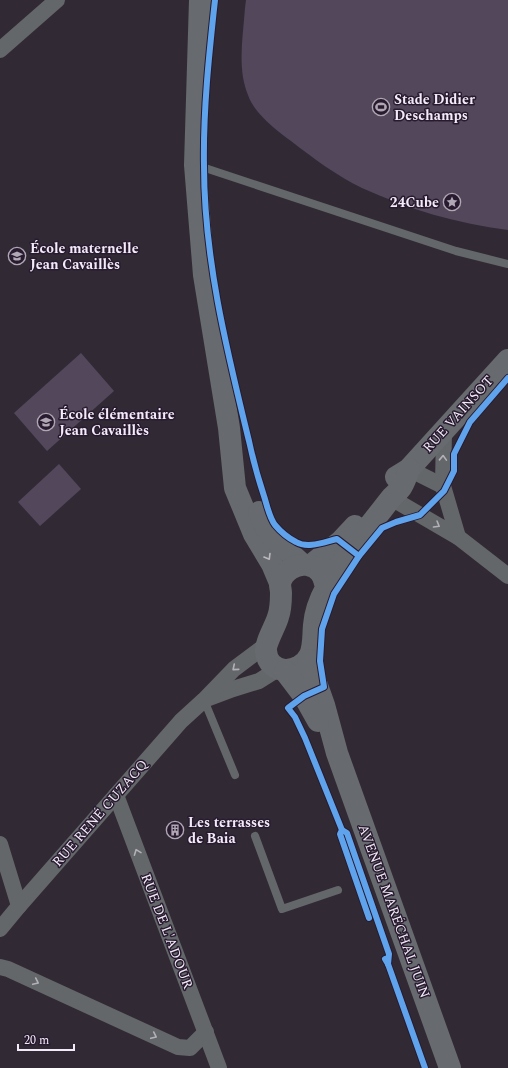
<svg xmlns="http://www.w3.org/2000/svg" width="508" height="1068" viewBox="0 0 508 1068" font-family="Spectral,serif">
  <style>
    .green { fill: #53475b }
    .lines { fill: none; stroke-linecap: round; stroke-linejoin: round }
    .lane { stroke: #64676a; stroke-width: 8 }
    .street { stroke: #64676a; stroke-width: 16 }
    .secondary { stroke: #676a6e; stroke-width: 22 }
    .cycleway-casing { stroke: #281b30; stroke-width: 8 }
    .cycleway { stroke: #60a3ed; stroke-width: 6 }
    .oneway { stroke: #b3b0b9 }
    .oneway2 { stroke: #bbb7c1 }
    .labels { text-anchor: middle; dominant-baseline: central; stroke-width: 3; stroke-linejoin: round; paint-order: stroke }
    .poi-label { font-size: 14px; font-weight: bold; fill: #f3ebf9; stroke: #281b30; text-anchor: start }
    .street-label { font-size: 14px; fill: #f3ebf9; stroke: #281b30 }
  </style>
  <rect width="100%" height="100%" fill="#312a35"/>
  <!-- green -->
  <g class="green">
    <path d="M246 0H508V230C458 224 408 209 362 188 337 176 313 158 291 141 276 130 254 113 248 95 237 68 243 37 245 8Z"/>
    <path d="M81 353 114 391 47 451 14 413Z"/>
    <path d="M59 464 81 489 40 526 18 502Z"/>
  </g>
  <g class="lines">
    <!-- lane -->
    <g class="lane">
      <path d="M196 165 456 251 508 264"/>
      <path d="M204 700 235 775"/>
      <path d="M255 836 282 909 338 890"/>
    </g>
    <!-- street -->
    <g class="street">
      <path d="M0 50 57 0"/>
      <path d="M444 430 443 486 458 537"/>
      <path d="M409 469 443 486"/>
      <path d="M391 498 458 537 508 576"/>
      <path d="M209 698 233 689 259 681 278 669"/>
      <path d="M116 795 219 1068"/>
      <path d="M0 844 19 906"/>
      <path d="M0 929 19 906 181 721 204 700 234 669 266 645"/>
      <path d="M0 967 8 969 178 1047 190 1048 206 1032"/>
    </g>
    <!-- secondary -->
    <g class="secondary">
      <path d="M200 0 195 165 204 275 229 428 235 488 254 534 272 564 280 583"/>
      <path d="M396 477 409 469 508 360"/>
      <path d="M259 512 266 528 279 543 302 564"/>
      <path d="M311 565 341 541 355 526"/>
      <path d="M326 588C324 576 320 567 307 565 296 563 282 572 280 584 280 587 281 590 281 593 281 601 281 609 278 617 276 625 265 643 266 651 268 676 300 675 310 655 314 646 313 635 314 625 315 613 320 599 326 588 340 562 359 539 377 516 382 510 387 503 392 497 395 494 400 490 402 486 405 481 407 475 409 469"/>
      <path d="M308 660 324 705 337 753 450 1068"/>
      <path d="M285 671 304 696 318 721"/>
    </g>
    <defs>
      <g id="cycleway">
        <path d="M215 0C209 55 203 111 204 166 204 259 227 351 249 441 253 460 258 478 264 496 267 505 269 517 275 525 280 531 288 538 296 542 308 549 324 542 337 539L359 556"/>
        <path d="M342 830 340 834 369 918"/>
        <path d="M385 959 388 964 425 1068"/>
        <path d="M388 964 389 954 347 833 342 830 305 738 295 717 288 708 304 696 324 687 320 661 322 629 334 594 359 556 382 528 396 522 420 515 444 491 454 471V454L470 422 508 378"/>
      </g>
    </defs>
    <!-- cycleway casing -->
    <use href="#cycleway" class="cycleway-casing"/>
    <!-- cycleway -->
    <use href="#cycleway" class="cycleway"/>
  </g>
  <!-- one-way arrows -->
  <defs><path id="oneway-chevron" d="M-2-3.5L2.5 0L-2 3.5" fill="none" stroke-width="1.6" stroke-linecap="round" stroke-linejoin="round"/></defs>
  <g class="oneway">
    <use href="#oneway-chevron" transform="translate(443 458) rotate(-88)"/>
    <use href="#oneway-chevron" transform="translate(437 525) rotate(30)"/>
    <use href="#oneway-chevron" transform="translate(235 668) rotate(140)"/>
    <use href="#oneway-chevron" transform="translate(137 852) rotate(-111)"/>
    <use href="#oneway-chevron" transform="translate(36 982) rotate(25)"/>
    <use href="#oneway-chevron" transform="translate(154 1036) rotate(25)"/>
  </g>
  <use class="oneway2" href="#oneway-chevron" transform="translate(268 557) rotate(59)"/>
  <!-- icons -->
  <defs>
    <symbol id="stadium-ring" viewBox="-11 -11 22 22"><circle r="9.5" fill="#281b30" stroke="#afa7b4" stroke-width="1.5"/><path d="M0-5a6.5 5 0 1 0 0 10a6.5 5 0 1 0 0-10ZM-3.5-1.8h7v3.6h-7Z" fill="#afa7b4"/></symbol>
    <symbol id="sight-ring" viewBox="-11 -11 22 22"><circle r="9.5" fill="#281b30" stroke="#afa7b4" stroke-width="1.5"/><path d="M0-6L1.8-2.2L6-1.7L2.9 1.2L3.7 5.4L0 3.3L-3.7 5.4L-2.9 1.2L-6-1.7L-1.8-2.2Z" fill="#afa7b4"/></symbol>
    <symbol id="school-ring" viewBox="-11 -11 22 22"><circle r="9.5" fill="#281b30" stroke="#afa7b4" stroke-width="1.5"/><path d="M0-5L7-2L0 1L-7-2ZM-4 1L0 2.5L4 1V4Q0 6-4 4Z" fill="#afa7b4"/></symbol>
    <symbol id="building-ring" viewBox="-11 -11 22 22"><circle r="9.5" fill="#281b30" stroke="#afa7b4" stroke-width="1.5"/><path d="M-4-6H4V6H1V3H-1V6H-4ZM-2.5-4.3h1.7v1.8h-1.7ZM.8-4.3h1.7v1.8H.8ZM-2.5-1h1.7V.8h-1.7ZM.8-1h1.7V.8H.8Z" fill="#afa7b4"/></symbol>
  </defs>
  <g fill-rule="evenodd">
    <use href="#stadium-ring" x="371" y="97" width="20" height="20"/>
    <use href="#sight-ring" x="442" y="192" width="20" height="20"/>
    <use href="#school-ring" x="7" y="246" width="20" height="20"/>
    <use href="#school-ring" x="36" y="412" width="20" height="20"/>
    <use href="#building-ring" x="165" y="820" width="20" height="20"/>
  </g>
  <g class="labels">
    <!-- poi labels -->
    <g class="poi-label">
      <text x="394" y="99">Stade Didier<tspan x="394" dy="16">Deschamps</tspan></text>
      <text x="439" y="202" text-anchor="end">24Cube</text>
      <text x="30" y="248">École maternelle<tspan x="30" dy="16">Jean Cavaillès</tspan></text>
      <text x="59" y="414">École élémentaire<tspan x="59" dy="16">Jean Cavaillès</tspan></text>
      <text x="188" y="822">Les terrasses<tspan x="188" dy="16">de Baia</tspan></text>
    </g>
    <!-- street labels -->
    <g class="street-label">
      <text transform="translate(458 414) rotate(-48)">RUE VAINSOT</text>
      <text transform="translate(100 813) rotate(-49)">RUE RENÉ CUZACQ</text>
      <text transform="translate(394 911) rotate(70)">AVENUE MARÉCHAL JUIN</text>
      <text transform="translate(167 931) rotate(69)">RUE DE L'ADOUR</text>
    </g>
  </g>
  <!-- scale -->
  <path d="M18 1044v6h56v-6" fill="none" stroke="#f3ebf9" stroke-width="2"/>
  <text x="24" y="1044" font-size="12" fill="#f3ebf9" stroke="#281b30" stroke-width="3" paint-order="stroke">20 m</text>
</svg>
